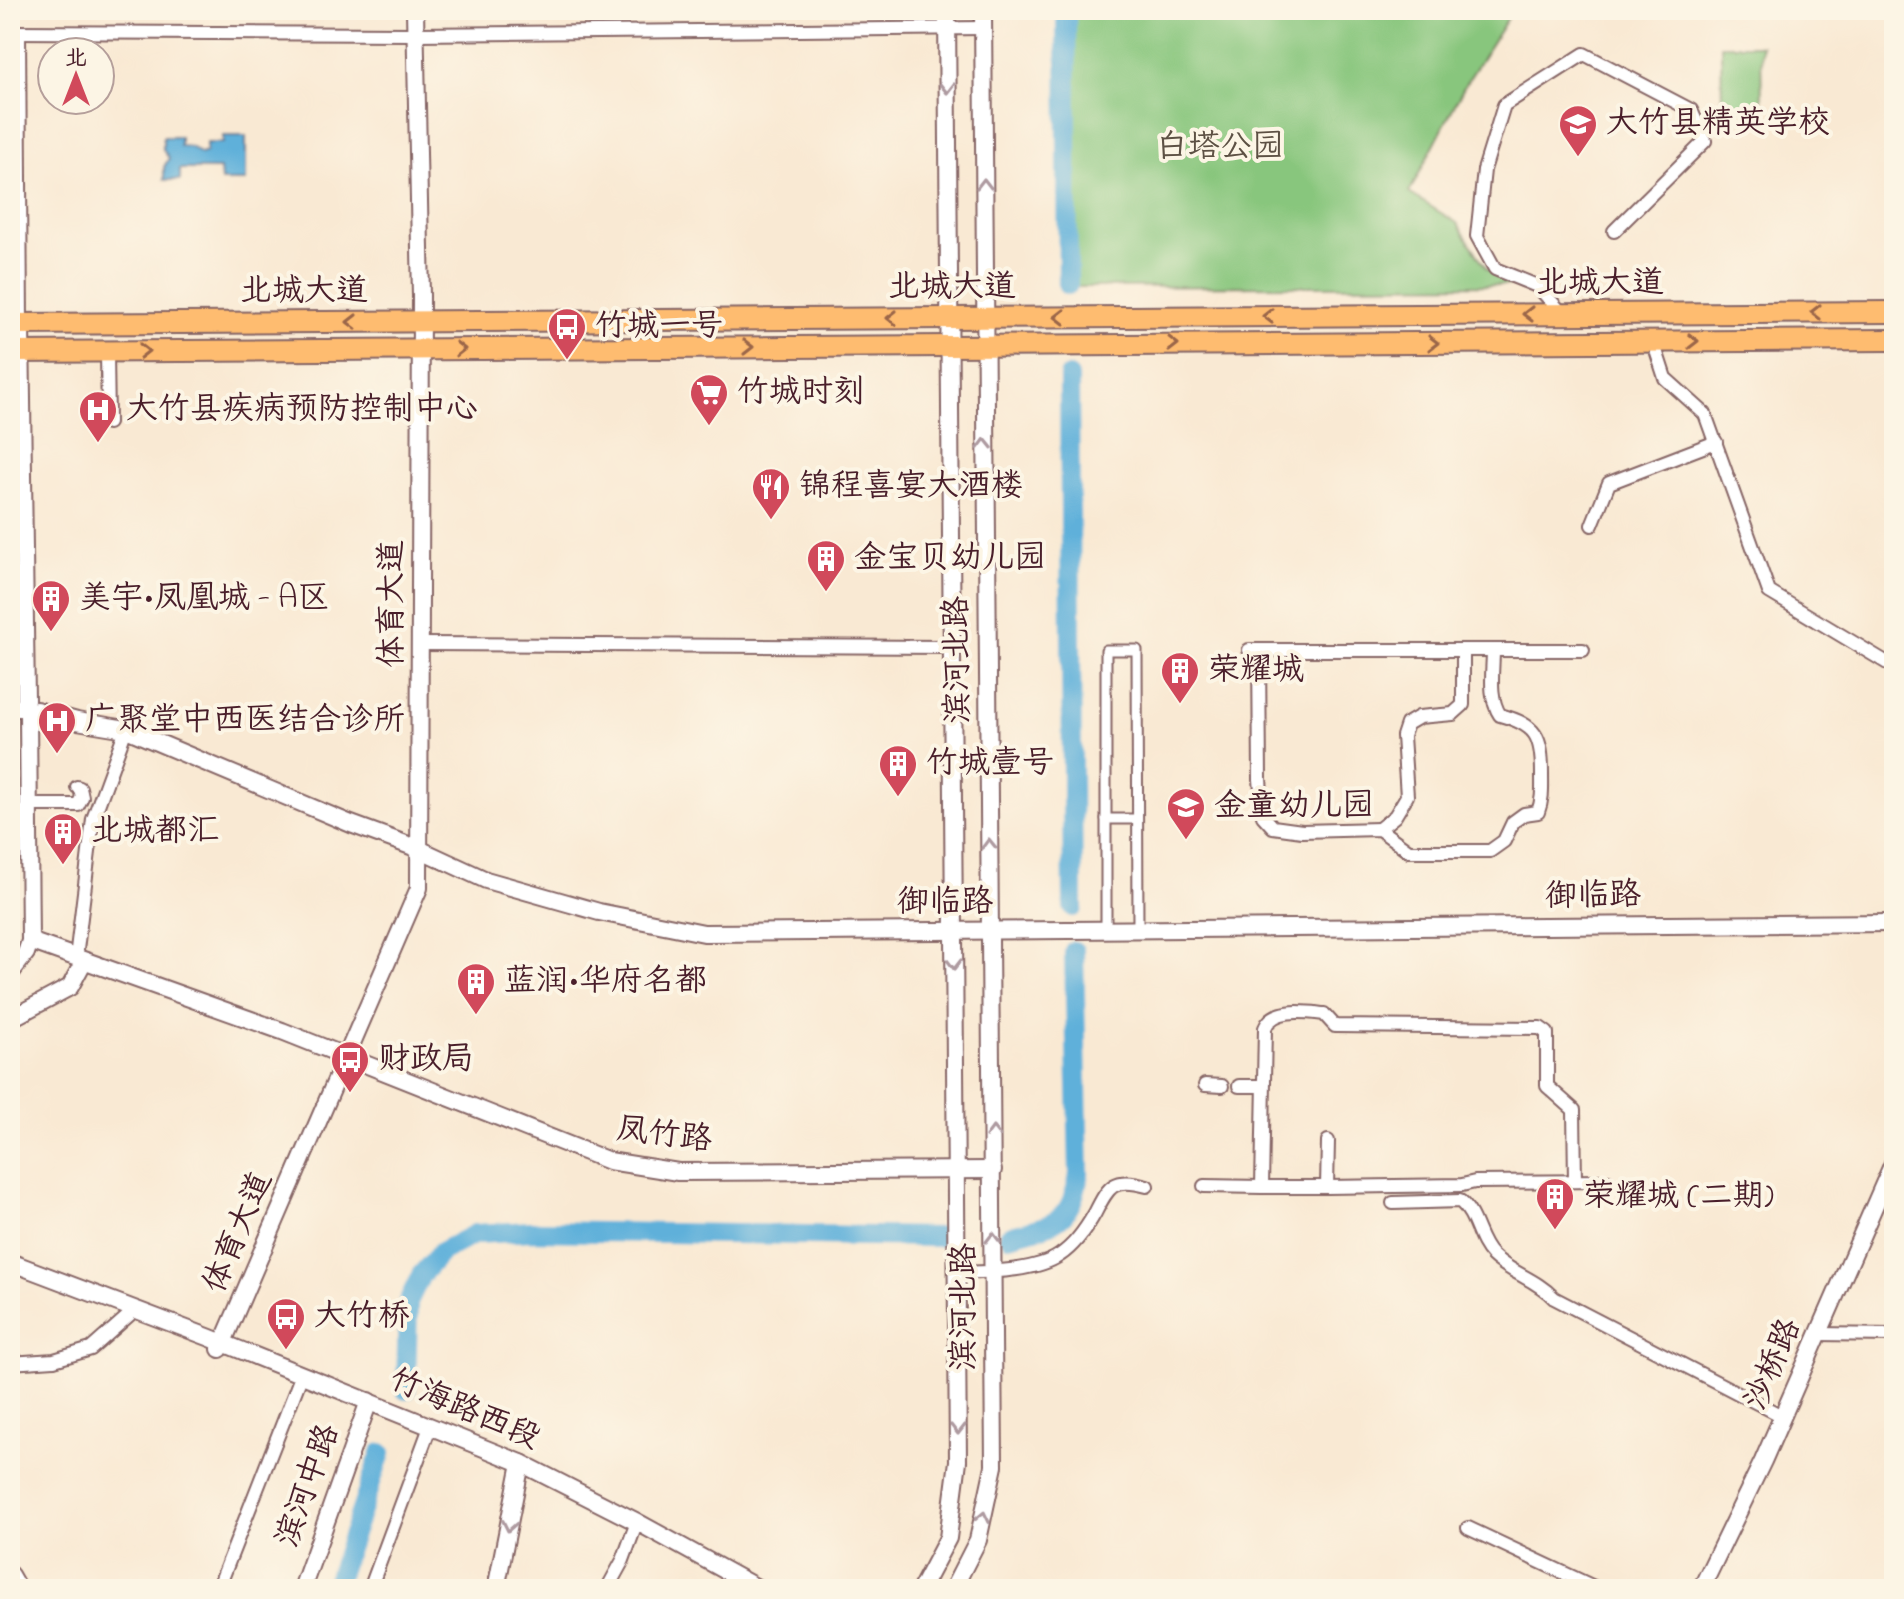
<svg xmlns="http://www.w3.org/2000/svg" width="1904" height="1599" viewBox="0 0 1904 1599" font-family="'Indie Flower','LXGW WenKai TC',sans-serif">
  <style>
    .green { fill: #88c67d; stroke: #697254; stroke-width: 2 }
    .water { fill: #5fb0da; stroke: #546882; stroke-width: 2 }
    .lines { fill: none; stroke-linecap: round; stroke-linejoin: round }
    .river { stroke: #5fb0da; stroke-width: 20 }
    .pedestrian-casing { stroke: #876666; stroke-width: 13 }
    .minor-casing { stroke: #876666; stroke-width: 16 }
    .tertiary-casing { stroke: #876666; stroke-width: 20 }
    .trunk-casing { stroke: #876666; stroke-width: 24 }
    .pedestrian { stroke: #fff; stroke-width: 9 }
    .minor { stroke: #fff; stroke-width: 12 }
    .tertiary { stroke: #fff; stroke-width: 16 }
    .trunk { stroke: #febc70; stroke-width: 20 }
    .oneway { stroke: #ae9aa0 }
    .oneway2 { stroke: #9b664a }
    .labels { text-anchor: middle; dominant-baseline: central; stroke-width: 8; stroke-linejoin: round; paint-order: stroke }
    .poi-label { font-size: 32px; fill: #4a1f2b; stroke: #fcf5e5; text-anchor: start }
    .park-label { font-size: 32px; fill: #5d5144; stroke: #fcf5e5 }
    .street-label { font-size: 32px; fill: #4a1f2b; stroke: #fcf5e5 }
  </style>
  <rect width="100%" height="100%" fill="#fcf5e5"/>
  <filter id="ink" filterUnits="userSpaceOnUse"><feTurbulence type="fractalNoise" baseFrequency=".0125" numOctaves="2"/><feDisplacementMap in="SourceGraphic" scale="16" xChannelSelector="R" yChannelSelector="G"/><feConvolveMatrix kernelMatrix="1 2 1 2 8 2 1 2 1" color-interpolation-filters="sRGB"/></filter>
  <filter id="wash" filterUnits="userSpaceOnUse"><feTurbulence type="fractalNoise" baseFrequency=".006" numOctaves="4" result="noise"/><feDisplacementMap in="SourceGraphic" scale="32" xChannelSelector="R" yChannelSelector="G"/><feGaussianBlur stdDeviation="1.8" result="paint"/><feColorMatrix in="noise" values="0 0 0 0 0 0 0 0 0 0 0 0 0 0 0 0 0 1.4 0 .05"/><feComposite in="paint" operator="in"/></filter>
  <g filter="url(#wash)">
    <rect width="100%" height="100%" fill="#f9e9d3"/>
    <!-- green -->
    <g class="green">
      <path d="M1074 10H1513L1465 85 1409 193 1457 223 1487 269 1523 285 1075 287Z"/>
      <path d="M1721 45H1761L1762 107H1722Z"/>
    </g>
    <!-- water -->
    <path class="water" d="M223 136H246V181H221L220 169H180V180H164V167L169 158 163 150V137H180V146L191 147 200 154 206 152V143H223Z"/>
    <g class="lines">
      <!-- river -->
      <g class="river">
        <path d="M1066 10 1068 285"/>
        <path d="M1069 377 1073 907"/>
        <path d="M1009 1236C1054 1223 1070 1226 1079 1174L1074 951"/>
        <path d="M406 1390 408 1302 421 1275 441 1252 475 1234 532 1231 941 1237"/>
        <path d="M334 1589 381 1453"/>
      </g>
    </g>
  </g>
  <g filter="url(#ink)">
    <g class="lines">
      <defs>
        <g id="pedestrian">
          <path d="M1106 819H1137"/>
          <path d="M1106 930V650H1137L1138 929"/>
        </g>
        <g id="minor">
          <path d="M10 32 415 34 983 28"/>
          <path d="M19 32 21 324"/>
          <path d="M1563 314 1537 286 1495 269 1477 236 1484 170 1504 105 1584 54 1691 110 1705 141 1614 231"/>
          <path d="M1653 341 1665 378 1705 414 1769 592 1894 667"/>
          <path d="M107 352 108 423"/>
          <path d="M1592 525 1609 483 1716 442"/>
          <path d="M421 644 952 647"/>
          <path d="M1249 650H1583"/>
          <path d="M1259 650 1260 779 1263 816 1273 827 1302 831 1379 829 1409 851H1490L1504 841 1513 822 1524 814 1538 812C1543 799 1542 788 1542 774 1542 737 1537 725 1500 715 1488 697 1493 671 1493 650"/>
          <path d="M27 805H78L82 797 80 788 77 787"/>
          <path d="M1379 829 1395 816 1407 796 1403 736 1407 724 1419 717 1453 714 1463 705V650"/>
          <path d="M76 958 93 819 126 729"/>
          <path d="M1205 1085 1222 1086"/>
          <path d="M1239 1086H1263"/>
          <path d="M1328 1141 1327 1187H1262L1265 1028C1273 1007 1305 1012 1324 1014L1335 1026 1540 1028 1547 1033V1086L1574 1110 1575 1181"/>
          <path d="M1204 1186 1262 1187"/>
          <path d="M1327 1187 1462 1185 1475 1182 1608 1181"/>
          <path d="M1393 1203 1460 1201C1477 1216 1477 1240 1492 1255 1510 1273 1536 1279 1554 1298L1782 1416"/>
          <path d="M957 1273C985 1272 1036 1272 1060 1255 1075 1245 1086 1229 1095 1213 1109 1185 1114 1177 1147 1186"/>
          <path d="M1817 1334 1894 1335"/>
          <path d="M10 1363 54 1360 91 1349 135 1310"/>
          <path d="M1468 1528 1598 1589"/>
          <path d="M218 1589 302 1374"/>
          <path d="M370 1589 430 1427"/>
          <path d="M607 1589 623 1560 637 1522"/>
        </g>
        <g id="tertiary">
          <path d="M21 324 26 700"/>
          <path d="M10 708H21"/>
          <path d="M36 710 77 721 126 729 351 824 419 849 486 880 599 912 704 933 1894 923"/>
          <path d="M30 941 282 1031 609 1161 678 1172 993 1170"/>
          <path d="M10 974 26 953 30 941 28 714"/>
          <path d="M10 1019 70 987 84 961"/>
          <path d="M10 1262 208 1337 521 1463 637 1522 759 1589"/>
          <path d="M220 1349 419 888 421 296 415 10"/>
          <path d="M10 1575 18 1589"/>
          <path d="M302 1589 369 1401"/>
          <path d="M496 1589 521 1463"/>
          <path d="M921 1589 948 1538 958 1461 947 10"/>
          <path d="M953 1589 978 1540 994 1466 983 10"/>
          <path d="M1701 1589 1763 1461 1894 1161"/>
        </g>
        <g id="trunk">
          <path d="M10 324 1894 312"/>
          <path d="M10 352 1894 340"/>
        </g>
      </defs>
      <!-- pedestrian casing -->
      <use href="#pedestrian" class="pedestrian-casing"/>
      <!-- minor casing -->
      <use href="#minor" class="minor-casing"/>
      <!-- tertiary casing -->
      <use href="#tertiary" class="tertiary-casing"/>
      <!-- trunk casing -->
      <use href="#trunk" class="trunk-casing"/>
      <!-- pedestrian -->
      <use href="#pedestrian" class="pedestrian"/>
      <!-- minor -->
      <use href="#minor" class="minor"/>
      <!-- tertiary -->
      <use href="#tertiary" class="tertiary"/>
      <!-- trunk -->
      <use href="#trunk" class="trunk"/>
    </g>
    <!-- one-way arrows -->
    <defs><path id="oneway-chevron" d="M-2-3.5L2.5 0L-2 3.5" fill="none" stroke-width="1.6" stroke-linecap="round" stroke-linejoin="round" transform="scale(2)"/></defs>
    <g class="oneway">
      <use href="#oneway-chevron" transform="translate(947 88) rotate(90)"/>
      <use href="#oneway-chevron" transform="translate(984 184) rotate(-90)"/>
      <use href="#oneway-chevron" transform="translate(985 444) rotate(-91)"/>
      <use href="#oneway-chevron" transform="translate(989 844) rotate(-91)"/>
      <use href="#oneway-chevron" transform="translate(954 964) rotate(90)"/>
      <use href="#oneway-chevron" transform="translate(993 1132) rotate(-91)"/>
      <use href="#oneway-chevron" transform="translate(993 1238) rotate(-90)"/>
      <use href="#oneway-chevron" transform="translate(958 1429) rotate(90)"/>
      <use href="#oneway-chevron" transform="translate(983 1517) rotate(-78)"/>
      <use href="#oneway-chevron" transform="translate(509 1526) rotate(101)"/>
    </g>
    <g class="oneway2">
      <use href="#oneway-chevron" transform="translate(1816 312) rotate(180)"/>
      <use href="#oneway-chevron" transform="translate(1528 314) rotate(180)"/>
      <use href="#oneway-chevron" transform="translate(1268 316) rotate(180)"/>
      <use href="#oneway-chevron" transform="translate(1060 317) rotate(180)"/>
      <use href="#oneway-chevron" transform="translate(892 318) rotate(180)"/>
      <use href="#oneway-chevron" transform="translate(352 322) rotate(180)"/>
      <use href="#oneway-chevron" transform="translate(1693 341)"/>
      <use href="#oneway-chevron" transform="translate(1433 343)"/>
      <use href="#oneway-chevron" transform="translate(1173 344)"/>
      <use href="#oneway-chevron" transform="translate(748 347)"/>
      <use href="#oneway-chevron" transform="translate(460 349)"/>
      <use href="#oneway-chevron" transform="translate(144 351)"/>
    </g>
  </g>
  <!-- icons -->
  <defs>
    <symbol id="school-pin" viewBox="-11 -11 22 30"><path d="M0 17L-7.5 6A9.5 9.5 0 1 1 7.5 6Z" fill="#d1495b" stroke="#fcf5e5"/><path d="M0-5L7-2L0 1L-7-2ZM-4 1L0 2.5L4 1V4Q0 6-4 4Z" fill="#fff"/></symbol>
    <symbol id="bus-pin" viewBox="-11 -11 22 30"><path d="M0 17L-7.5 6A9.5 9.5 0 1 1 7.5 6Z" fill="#d1495b" stroke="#fcf5e5"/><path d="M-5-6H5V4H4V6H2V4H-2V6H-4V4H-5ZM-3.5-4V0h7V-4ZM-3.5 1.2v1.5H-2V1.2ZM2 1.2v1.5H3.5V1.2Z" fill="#fff"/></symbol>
    <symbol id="supermarket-pin" viewBox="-11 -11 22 30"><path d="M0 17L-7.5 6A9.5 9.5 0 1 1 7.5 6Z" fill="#d1495b" stroke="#fcf5e5"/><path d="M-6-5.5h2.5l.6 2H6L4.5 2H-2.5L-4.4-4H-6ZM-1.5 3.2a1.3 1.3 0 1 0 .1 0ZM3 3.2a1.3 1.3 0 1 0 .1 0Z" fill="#fff"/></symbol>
    <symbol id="hospital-pin" viewBox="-11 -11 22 30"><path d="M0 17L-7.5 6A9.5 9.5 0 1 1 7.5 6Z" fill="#d1495b" stroke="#fcf5e5"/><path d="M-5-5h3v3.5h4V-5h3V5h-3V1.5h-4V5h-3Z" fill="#fff"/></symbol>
    <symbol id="restaurant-pin" viewBox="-11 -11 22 30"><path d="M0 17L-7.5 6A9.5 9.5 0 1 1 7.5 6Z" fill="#d1495b" stroke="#fcf5e5"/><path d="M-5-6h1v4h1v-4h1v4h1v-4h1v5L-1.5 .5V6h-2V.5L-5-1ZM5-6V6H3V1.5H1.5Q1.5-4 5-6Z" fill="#fff"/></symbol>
    <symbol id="building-pin" viewBox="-11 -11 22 30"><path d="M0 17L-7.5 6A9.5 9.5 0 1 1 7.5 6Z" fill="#d1495b" stroke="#fcf5e5"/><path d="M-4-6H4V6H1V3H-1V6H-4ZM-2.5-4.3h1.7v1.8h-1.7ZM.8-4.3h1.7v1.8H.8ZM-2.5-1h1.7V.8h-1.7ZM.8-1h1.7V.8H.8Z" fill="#fff"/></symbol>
  </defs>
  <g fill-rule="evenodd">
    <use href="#school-pin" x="1556" y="102" width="44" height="60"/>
    <use href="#bus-pin" x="545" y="305" width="44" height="60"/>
    <use href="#supermarket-pin" x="687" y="371" width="44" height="60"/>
    <use href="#hospital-pin" x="76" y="388" width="44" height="60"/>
    <use href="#restaurant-pin" x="749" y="465" width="44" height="60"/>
    <use href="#building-pin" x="804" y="537" width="44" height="60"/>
    <use href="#building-pin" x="29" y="577" width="44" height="60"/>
    <use href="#building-pin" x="1158" y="649" width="44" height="60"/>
    <use href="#hospital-pin" x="35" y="699" width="44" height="60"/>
    <use href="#building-pin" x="876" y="742" width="44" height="60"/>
    <use href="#school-pin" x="1164" y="785" width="44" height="60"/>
    <use href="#building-pin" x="41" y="810" width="44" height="60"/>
    <use href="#building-pin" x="454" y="960" width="44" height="60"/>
    <use href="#bus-pin" x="328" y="1038" width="44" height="60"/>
    <use href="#building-pin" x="1533" y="1175" width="44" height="60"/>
    <use href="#bus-pin" x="264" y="1295" width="44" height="60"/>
  </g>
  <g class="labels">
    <!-- poi labels -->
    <g class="poi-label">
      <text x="1606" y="124">大竹县精英学校</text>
      <text x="595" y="327">竹城一号</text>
      <text x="737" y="393">竹城时刻</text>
      <text x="126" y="410">大竹县疾病预防控制中心</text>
      <text x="799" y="487">锦程喜宴大酒楼</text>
      <text x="854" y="559">金宝贝幼儿园</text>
      <text x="79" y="599">美宇•凤凰城 - A区</text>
      <text x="1208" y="671">荣耀城</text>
      <text x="85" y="721">广聚堂中西医结合诊所</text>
      <text x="926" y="764">竹城壹号</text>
      <text x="1214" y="807">金童幼儿园</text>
      <text x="91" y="832">北城都汇</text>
      <text x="504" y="982">蓝润•华府名都</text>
      <text x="378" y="1060">财政局</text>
      <text x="1583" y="1197">荣耀城 (二期)</text>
      <text x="314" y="1317">大竹桥</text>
    </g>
    <!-- park labels -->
    <g class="park-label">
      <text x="1220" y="148">白塔公园</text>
    </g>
    <!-- street labels -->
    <g class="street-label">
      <text x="1600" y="284">北城大道</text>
      <text x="952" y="288">北城大道</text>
      <text x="304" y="292">北城大道</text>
      <text transform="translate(393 604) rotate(-90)">体育大道</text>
      <text transform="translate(959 660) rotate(-91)">滨河北路</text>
      <text transform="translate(1593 897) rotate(-1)">御临路</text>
      <text x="945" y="903">御临路</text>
      <text transform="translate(664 1136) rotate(7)">凤竹路</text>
      <text transform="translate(239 1233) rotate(-67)">体育大道</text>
      <text transform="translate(965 1307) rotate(-90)">滨河北路</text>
      <text transform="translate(1774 1365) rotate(-67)">沙桥路</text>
      <text transform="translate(464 1410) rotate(23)">竹海路西段</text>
      <text transform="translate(309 1486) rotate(-70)">滨河中路</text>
    </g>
  </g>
  <!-- margin -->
  <rect width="1904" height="1599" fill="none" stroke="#fcf5e5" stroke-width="40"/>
  <!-- north arrow -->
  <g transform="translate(76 76)"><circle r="38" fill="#fcf5e5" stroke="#b59f9b" stroke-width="2"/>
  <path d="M0-6L14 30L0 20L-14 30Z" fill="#d1495b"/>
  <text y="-12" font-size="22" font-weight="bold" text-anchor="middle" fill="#4a1f2b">北</text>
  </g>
</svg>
